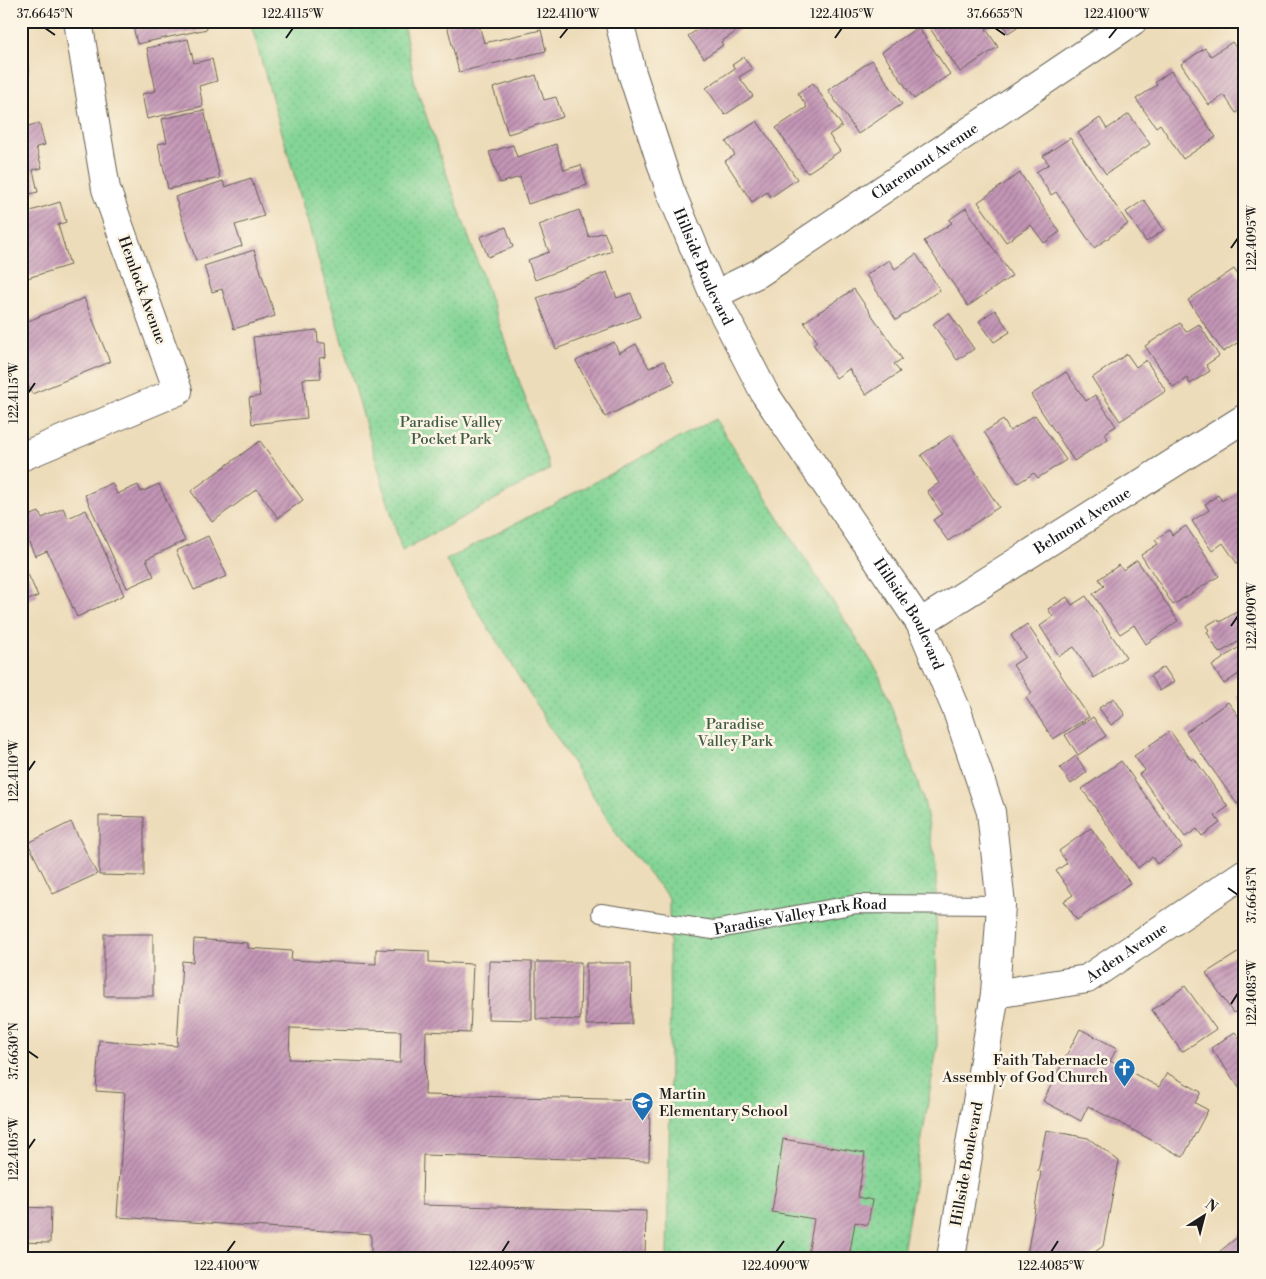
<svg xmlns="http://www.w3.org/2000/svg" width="1266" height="1279" viewBox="0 0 1266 1279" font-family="'Libre Bodoni',serif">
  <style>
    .park { fill: url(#park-dots); stroke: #507858 }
    .building { fill: url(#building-hatch); fill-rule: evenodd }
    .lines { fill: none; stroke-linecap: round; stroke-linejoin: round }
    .service-casing { stroke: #655f53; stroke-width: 20 }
    .minor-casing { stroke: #655f53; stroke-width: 30 }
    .tertiary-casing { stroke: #655f53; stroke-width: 30 }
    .service { stroke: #fff; stroke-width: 18 }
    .minor { stroke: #fff; stroke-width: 28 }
    .tertiary { stroke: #fff; stroke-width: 28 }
    .ticks { fill: none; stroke: #1c1c1c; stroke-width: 2 }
    .labels { text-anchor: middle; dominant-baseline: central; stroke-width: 5; stroke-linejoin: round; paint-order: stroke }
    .street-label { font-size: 15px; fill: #1c1c1c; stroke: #fcf5e5 }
    .park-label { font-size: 15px; fill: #405c46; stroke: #fcf5e5 }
    .poi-label { font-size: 15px; fill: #1c1c1c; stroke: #fcf5e5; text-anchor: end }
    .neatline { fill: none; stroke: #1c1c1c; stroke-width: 2 }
    .ticks-label { font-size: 12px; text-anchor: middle; fill: #1c1c1c }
  </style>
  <defs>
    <pattern id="park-dots" width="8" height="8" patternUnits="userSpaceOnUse" patternTransform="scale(1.25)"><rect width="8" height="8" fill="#83d495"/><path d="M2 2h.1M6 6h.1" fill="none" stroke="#71b580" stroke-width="1.8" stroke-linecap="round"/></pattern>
    <pattern id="building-hatch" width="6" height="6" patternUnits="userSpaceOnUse" patternTransform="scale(1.25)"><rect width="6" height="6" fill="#c395b6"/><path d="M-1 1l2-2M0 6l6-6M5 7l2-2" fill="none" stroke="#9e7993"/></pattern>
  </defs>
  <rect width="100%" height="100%" fill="#fcf5e5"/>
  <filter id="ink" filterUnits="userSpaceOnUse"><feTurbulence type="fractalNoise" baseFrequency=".02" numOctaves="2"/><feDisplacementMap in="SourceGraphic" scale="10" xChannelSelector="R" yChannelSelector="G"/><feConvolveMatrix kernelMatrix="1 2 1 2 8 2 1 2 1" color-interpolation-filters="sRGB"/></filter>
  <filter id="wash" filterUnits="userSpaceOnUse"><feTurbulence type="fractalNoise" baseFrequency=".0096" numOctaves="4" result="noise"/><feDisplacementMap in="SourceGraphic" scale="20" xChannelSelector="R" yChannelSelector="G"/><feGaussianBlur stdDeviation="1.12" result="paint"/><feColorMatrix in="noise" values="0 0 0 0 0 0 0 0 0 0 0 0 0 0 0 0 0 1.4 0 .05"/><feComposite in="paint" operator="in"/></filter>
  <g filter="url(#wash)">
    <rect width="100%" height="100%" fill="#eddcb9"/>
    <!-- park -->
    <g class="park">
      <path d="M250 21H403L415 84 550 469 402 551Z"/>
      <path d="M715 419 878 672 902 736 925 805 936 865 937 1048 902 1258H667L670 1095 669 898 622 842 446 560Z"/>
    </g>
    <g id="blocks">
      <!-- building -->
      <g class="building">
        <path d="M132 21H205L207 29 137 44Z"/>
        <path d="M464 21H478L484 43 541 30 546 51 459 72 447 25Z"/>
        <path d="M695 21H752L721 42 723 45 704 58 688 36 700 28Z"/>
        <path d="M937 21H993L994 24 986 29 998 47 960 72 929 27Z"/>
        <path d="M1000 21H1026L1008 33Z"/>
        <path d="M918 27 950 74 914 99 882 52Z"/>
        <path d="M188 39 194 63 212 59 217 81 199 86 203 106 147 119 142 94 156 91 147 48Z"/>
        <path d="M1232 42 1245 61V108L1236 113 1224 95 1209 105 1181 64 1205 48 1211 56Z"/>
        <path d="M21 52H25L29 71 21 73Z"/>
        <path d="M744 57 752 69 739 77 753 96 725 115 706 88 735 68 732 65Z"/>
        <path d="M872 60 902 104 858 134 828 90Z"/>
        <path d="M1171 71 1216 137 1183 159 1160 124 1156 127 1136 99 1157 85 1155 82Z"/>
        <path d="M536 75 544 100 556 97 563 117 508 134 493 88Z"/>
        <path d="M21 77 29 117 21 119Z"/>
        <path d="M813 83 842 126 829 135 840 151 807 173 776 128 807 107 798 93Z"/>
        <path d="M204 110 220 178 168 189 158 144 167 142 162 119Z"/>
        <path d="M1129 114 1150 144 1106 174 1078 133 1100 118 1107 129Z"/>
        <path d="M757 121 797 179 771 197 767 192 752 202 725 161 735 155 726 142Z"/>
        <path d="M39 123 45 145 36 147 42 168 33 170 38 192 21 196V128Z"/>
        <path d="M1070 138 1128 224 1094 248 1056 192 1051 195 1036 172 1049 164 1043 156Z"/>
        <path d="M556 144 564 170 581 165 587 185 528 204 520 177 500 183 489 152 513 145 517 157Z"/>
        <path d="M1020 173 1060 232 1044 243 1031 225 1006 242 978 202Z"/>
        <path d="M251 178 264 216 235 225 242 246 196 261 175 197 223 181 225 187Z"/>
        <path d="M1144 200 1164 230 1146 242 1126 212Z"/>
        <path d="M60 202 66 222 58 225 70 265 21 280V214Z"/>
        <path d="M966 208 1012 276 968 306 924 241 952 223 949 220Z"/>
        <path d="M579 210 589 237 604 232 612 251 535 280 528 260 549 252 539 225Z"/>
        <path d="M506 227 513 247 488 257 480 237Z"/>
        <path d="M254 250 275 316 234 329 222 289 212 292 204 266Z"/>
        <path d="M916 254 940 290 896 320 866 275 889 260 895 269Z"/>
        <path d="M1234 269 1245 285V338L1223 352 1188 300Z"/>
        <path d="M607 272 617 298 631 293 640 317 556 349 537 298Z"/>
        <path d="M854 289 902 359 894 364 900 372 866 395 849 369 836 378 813 344 817 341 804 322Z"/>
        <path d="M84 298 110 362 32 394 21 370V324Z"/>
        <path d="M995 310 1010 332 994 342 979 321Z"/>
        <path d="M949 313 974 349 957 360 933 324Z"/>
        <path d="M1180 323 1186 332 1199 324 1219 356 1206 365 1210 371 1190 384 1187 378 1173 387 1145 346Z"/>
        <path d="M317 330 318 343H325L326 357 319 358 321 378 303 379 307 418 252 424 249 398 260 396 253 337Z"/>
        <path d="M614 342 619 353 636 344 649 368 664 361 675 382 605 417 576 361Z"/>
        <path d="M1127 354 1136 367 1146 360 1166 391 1120 421 1092 378Z"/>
        <path d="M1066 372 1086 401 1095 395 1116 426 1105 433 1108 439 1074 461 1031 395Z"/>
        <path d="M1035 415 1066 460 1038 478 1034 473 1018 483 984 432 1003 420 1010 431Z"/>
        <path d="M951 435 999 507 948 541 933 520 942 514 927 491 939 483 921 455Z"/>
        <path d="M260 441 303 500 278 518 257 489 212 522 191 491Z"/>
        <path d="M112 483 117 494 138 485 141 492 159 484 185 541 146 559 154 576 127 588 85 495Z"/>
        <path d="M1237 491 1245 502V575L1223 543 1212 551 1192 521 1209 510 1205 504 1218 495 1222 501Z"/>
        <path d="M63 508 68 518 86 510 124 595 77 617 47 551 35 556 21 525V519L39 512 42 518Z"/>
        <path d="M1186 526 1219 576 1173 605 1141 555 1158 544 1155 540 1169 530 1172 535Z"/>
        <path d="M208 536 227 576 194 590 176 551Z"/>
        <path d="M21 559 38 596 21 603Z"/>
        <path d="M1137 560 1178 621 1146 644 1134 625 1120 634 1093 594 1104 586 1099 579 1119 565 1123 570Z"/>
        <path d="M1086 596 1126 657 1094 678 1074 647 1059 656 1040 626 1053 617 1048 609 1067 597 1072 605Z"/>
        <path d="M1238 611 1245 622V638L1219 653 1207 632 1209 630 1206 626 1218 619 1220 622Z"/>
        <path d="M1027 624 1089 717 1053 739 1026 698 1032 693 1013 665 1025 657 1011 635Z"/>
        <path d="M1245 643V670L1224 684 1212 666Z"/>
        <path d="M1164 667 1174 682 1160 691 1150 676Z"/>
        <path d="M1245 692V708L1237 697Z"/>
        <path d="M1114 698 1125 715 1111 725 1099 708Z"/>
        <path d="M1228 702 1245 725V798L1237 804 1186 732Z"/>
        <path d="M1093 717 1106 736 1078 755 1065 735Z"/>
        <path d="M1170 731 1191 760 1194 758 1228 807 1215 816 1220 823 1202 836 1197 829 1185 837 1139 774 1145 770 1134 756Z"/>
        <path d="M1076 756 1087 772 1071 784 1060 768Z"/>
        <path d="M1121 761 1182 847 1157 864 1152 857 1138 868 1082 789Z"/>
        <path d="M99 816 144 817V876L99 875Z"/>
        <path d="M71 822 97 874 53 894 28 843Z"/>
        <path d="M1091 828 1130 883 1077 920 1064 901 1073 895 1056 871 1067 863 1059 851Z"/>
        <rect x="104" y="934" width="49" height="62"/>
        <path d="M194 939 248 943V948L292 951 291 960 376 964V949L429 951V962L473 964 470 1033 426 1031 425 1095 650 1100 649 1161 423 1155 422 1205 646 1211 645 1258H371V1234L117 1217 125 1093 96 1091 99 1040 177 1046 182 961 193 962ZM290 1028 401 1031 400 1063 289 1059Z"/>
        <path d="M1239 952 1245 961V1006L1233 1013 1206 973Z"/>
        <path d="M489 961 532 962V1020L488 1019Z"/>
        <path d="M536 962H581L580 1020 536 1019Z"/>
        <path d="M586 963H631L632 1024 586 1025Z"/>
        <path d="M1185 986 1216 1029 1182 1052 1152 1010Z"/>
        <path d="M1080 1029 1117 1048 1110 1061 1159 1087 1167 1073 1201 1092 1195 1103 1208 1110 1183 1157 1088 1106 1081 1121 1043 1101Z"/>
        <path d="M1235 1032 1245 1046V1096L1211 1048Z"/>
        <path d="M1046 1130 1088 1138 1119 1161 1103 1246 1087 1258H1022L1023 1254 1027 1255 1041 1172 1038 1171Z"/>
        <path d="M783 1139 865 1153 858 1197 872 1200 868 1225 855 1222 849 1258H825L808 1255 814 1219 772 1212Z"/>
        <path d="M21 1207 51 1208 50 1243 21 1242Z"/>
        <path d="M1245 1231V1258H1216L1214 1256Z"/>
      </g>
    </g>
  </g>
  <g filter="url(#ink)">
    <use href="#blocks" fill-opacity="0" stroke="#655f53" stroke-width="1"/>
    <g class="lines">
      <defs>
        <g id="service">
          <path id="s1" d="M601 913 713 930 857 904 1001 905"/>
        </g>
        <g id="minor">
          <path id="s2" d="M714 295 759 273 1133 21"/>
          <path d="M21 457 178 391 106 189 78 21"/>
          <path id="s3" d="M920 623 1245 418"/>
          <path id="s4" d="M995 994 1087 979 1245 873"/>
        </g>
        <g id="tertiary">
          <path id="s5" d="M619 21 632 73 670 190 714 295 765 394 920 623 957 711 991 812 1001 905 995 994 951 1258"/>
        </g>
      </defs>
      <!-- service casing -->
      <use href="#service" class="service-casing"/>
      <!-- minor casing -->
      <use href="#minor" class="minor-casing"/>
      <!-- tertiary casing -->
      <use href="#tertiary" class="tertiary-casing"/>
      <!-- service -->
      <use href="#service" class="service"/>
      <!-- minor -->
      <use href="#minor" class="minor"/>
      <!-- tertiary -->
      <use href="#tertiary" class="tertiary"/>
    </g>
  </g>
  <!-- ticks -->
  <path class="ticks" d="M45 28 55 35M995 28 1005 35M286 38 293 28M560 38 568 28M835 38 842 28M1109 38 1117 28M1231 248 1238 238M28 393 35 383M1231 626 1238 616M28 771 35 761M1228 888 1238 895M1231 1004 1238 993M28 1051 38 1058M28 1149 35 1139M227 1252 235 1241M502 1252 509 1241M776 1252 784 1241M1051 1252 1058 1241"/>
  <!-- icons -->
  <defs>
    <symbol id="church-pin" viewBox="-11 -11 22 30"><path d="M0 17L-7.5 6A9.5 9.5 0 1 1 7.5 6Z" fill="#1f6fb2" stroke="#fcf5e5"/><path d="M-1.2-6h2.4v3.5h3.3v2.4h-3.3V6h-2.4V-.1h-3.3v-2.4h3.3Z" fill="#fff"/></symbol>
    <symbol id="school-pin" viewBox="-11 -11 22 30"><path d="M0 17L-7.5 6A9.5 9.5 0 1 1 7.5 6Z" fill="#1f6fb2" stroke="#fcf5e5"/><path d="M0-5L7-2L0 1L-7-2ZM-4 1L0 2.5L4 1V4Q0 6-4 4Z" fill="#fff"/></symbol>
  </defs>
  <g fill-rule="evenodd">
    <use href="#church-pin" x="1112" y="1056" width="25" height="34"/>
    <use href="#school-pin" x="630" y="1090" width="25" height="34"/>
  </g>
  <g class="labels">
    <!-- street labels -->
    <g class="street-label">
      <text stroke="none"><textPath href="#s2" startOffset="250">Claremont Avenue</textPath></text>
      <text stroke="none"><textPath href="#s5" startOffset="260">Hillside Boulevard</textPath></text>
      <text transform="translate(142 290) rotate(70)">Hemlock Avenue</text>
      <text stroke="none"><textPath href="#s3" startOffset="192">Belmont Avenue</textPath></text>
      <text stroke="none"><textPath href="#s5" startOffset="665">Hillside Boulevard</textPath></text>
      <text stroke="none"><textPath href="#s1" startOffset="202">Paradise Valley Park Road</textPath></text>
      <text stroke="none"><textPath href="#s4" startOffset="141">Arden Avenue</textPath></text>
      <text transform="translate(967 1164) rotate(-80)">Hillside Boulevard</text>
    </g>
    <!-- park labels -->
    <g class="park-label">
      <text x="451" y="422">Paradise Valley<tspan x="451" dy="17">Pocket Park</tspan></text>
      <text x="735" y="724">Paradise<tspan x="735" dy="17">Valley Park</tspan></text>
    </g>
    <!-- poi labels -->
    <g class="poi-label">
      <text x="1108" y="1060">Faith Tabernacle<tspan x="1108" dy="17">Assembly of God Church</tspan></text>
      <text x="659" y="1094" text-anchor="start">Martin<tspan x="659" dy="17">Elementary School</tspan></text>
    </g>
  </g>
  <!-- margin -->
  <rect width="1266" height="1279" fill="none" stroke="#fcf5e5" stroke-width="55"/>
  <!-- north arrow -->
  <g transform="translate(1204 1216) rotate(36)" stroke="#fcf5e5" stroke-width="4" paint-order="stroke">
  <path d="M0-4L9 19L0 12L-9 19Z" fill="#1c1c1c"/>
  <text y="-8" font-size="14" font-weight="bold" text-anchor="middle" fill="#1c1c1c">N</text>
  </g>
  <rect x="28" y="28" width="1210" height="1224" class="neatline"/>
  <g class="ticks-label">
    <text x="45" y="18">37.6645°N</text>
    <text x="293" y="18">122.4115°W</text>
    <text x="568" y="18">122.4110°W</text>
    <text x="842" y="18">122.4105°W</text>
    <text x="995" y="18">37.6655°N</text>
    <text x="1117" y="18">122.4100°W</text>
    <text transform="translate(1252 238) rotate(-90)" y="4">122.4095°W</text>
    <text transform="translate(14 393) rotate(-90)" y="4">122.4115°W</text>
    <text transform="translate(1252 616) rotate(-90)" y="4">122.4090°W</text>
    <text transform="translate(14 771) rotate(-90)" y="4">122.4110°W</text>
    <text transform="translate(1252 895) rotate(-90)" y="4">37.6645°N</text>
    <text transform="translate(1252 993) rotate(-90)" y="4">122.4085°W</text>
    <text transform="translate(14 1051) rotate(-90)" y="4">37.6630°N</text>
    <text transform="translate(14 1149) rotate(-90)" y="4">122.4105°W</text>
    <text x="227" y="1270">122.4100°W</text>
    <text x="502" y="1270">122.4095°W</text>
    <text x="776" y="1270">122.4090°W</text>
    <text x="1051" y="1270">122.4085°W</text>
  </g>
</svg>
